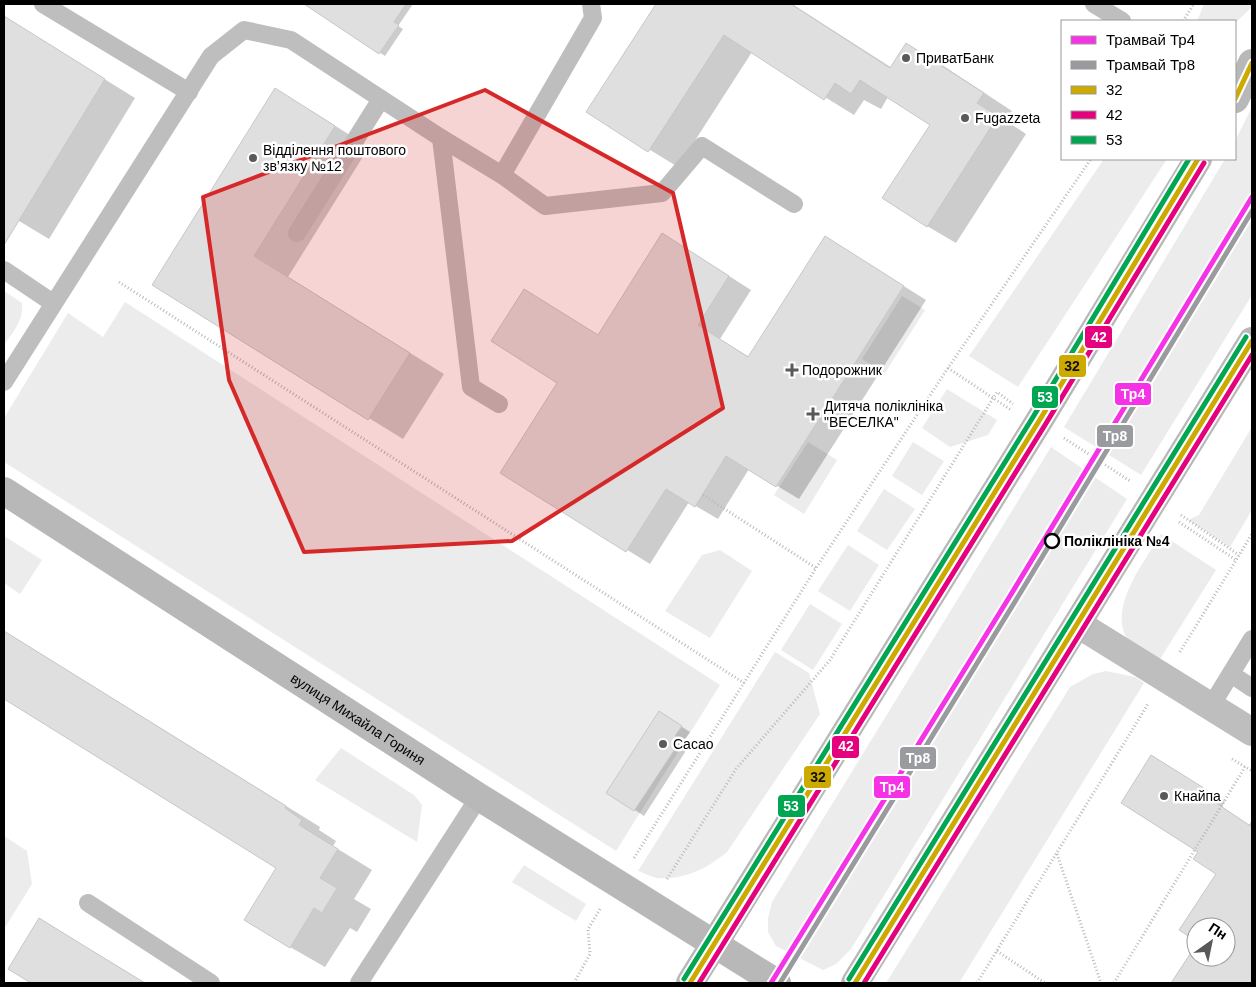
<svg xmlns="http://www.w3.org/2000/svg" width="1256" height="987" viewBox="0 0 1256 987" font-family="Helvetica,sans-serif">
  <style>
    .green { fill: #ececec }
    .shadow { fill: #0003 }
    .building { fill: #dfdfdf; stroke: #c7c7c7 }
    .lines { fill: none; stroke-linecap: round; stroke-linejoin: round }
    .path { stroke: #b9b9b9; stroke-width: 3; stroke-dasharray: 1 2.5; stroke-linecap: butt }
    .lane { stroke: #bebebe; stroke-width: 18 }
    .street { stroke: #bebebe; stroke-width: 28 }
    .secondary { stroke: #b8b8b8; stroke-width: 28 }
    .bus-1-casing { stroke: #fff; stroke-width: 9 }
    .bus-2-casing { stroke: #fff; stroke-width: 9 }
    .bus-3-casing { stroke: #fff; stroke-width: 9 }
    .bus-1 { stroke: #ca0; stroke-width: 5 }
    .bus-2 { stroke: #e5007d; stroke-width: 5 }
    .bus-3 { stroke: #00a651; stroke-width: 5 }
    .tram-1-casing { stroke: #fff; stroke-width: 9 }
    .tram-2-casing { stroke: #fff; stroke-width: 9 }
    .tram-1 { stroke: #f532e5; stroke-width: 5 }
    .tram-2 { stroke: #9a9b9f; stroke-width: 5 }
    .marked { fill: #d62828; fill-opacity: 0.2; stroke: #d62828; stroke-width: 4; stroke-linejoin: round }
    .poi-dot { fill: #595959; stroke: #fff; stroke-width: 2 }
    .stop-dot { fill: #fff; stroke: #000; stroke-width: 2.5 }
    .labels { text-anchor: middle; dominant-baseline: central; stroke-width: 5; stroke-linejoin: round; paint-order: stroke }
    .poi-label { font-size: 14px; fill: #000; stroke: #fff; text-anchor: start }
    .stop-label { font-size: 14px; font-weight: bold; fill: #000; stroke: #fff; text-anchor: start }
    .street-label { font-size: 14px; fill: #000; stroke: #fff }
    .line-badge { stroke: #fff; stroke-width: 2 }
    .badge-label { font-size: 14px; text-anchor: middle; font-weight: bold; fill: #fff }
    .pale-badge-label { font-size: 14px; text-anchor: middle; font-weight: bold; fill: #111 }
  </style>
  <rect width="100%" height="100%" fill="#fff"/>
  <!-- green -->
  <g class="green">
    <path d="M1204 4H1252V7L1235 23V21H1197Z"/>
    <path d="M1252 107V295L1141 475 1064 427 1225 159H1235V141Z"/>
    <path d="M1104 159H1167L1018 387 969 356Z"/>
    <path d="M4 291 22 303C24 320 13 332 4 345Z"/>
    <path d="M902 296 925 310 885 373 862 359Z"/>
    <path d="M125 302 720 685 616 851 4 462V418L68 313 103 337Z"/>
    <path d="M947 389 997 420 988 435 950 447 922 428Z"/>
    <path d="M1252 427V510L1230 547 1188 520 1199 515Z"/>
    <path d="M808 442 837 460 804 514 774 495Z"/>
    <path d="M913 442 944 461 922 495 892 476Z"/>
    <path d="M1051 447 1127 499 851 949 836 964 823 970 776 946 768 932V918L772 902Z"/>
    <path d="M884 489 915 509 887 550 857 531Z"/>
    <path d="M1161 534 1216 570 1155 667C1147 660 1137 652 1130 643 1105 610 1144 563 1161 534Z"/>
    <path d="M4 536 42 560 20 594 4 583Z"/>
    <path d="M848 545 879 565 850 611 818 591Z"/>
    <path d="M720 550 752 571 710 638 665 611 702 555Z"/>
    <path d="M810 604 842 624 813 670 781 650Z"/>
    <path d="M775 652 809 673 820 714 727 852C706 869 685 880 657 878 651 877 644 873 638 871Z"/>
    <path d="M1106 671 1135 677 1144 683 959 983H886L1070 687 1093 674Z"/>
    <path d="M341 748 414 795 422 805 417 842 315 780Z"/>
    <path d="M4 836 27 851 32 884 4 929Z"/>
    <path d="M524 865 586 904 576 921 512 882Z"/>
  </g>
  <!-- shadow -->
  <g class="shadow">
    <path d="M336 4H413L398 26 403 29 385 56 327 17Z"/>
    <path d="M657 4H792L892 68 907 45 936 61 1012 111 1005 120 1026 134 956 243 927 226 932 125 888 97 881 109 864 100 854 115 752 52 678 167 588 112Z"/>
    <path d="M4 17 135 98 49 239 4 212Z"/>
    <path d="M310 110 369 147 288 277 444 374 403 439 153 285Z"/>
    <path d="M663 234 751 290 720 339 749 357 848 251 926 300 799 499 749 469 718 519 689 502 650 564 502 472 559 383 525 290 599 336Z"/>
    <path d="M4 631 320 827 319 830 336 841 333 846 372 870 354 899 371 909 357 932 350 928 325 967 290 947 278 867 4 697Z"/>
    <path d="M668 718 690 732 683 742 689 746 644 816 608 792Z"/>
    <path d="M1152 756 1225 801 1222 807 1249 825 1252 820V983H1172L1196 947V957H1226V927H1196V940L1181 930 1217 873 1200 851Z"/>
    <path d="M39 920 74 940 145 983H33L9 968Z"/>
  </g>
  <!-- building -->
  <g class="building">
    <path d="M304 4H406L394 22 399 25 379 54Z"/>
    <path d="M656 4H791L890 68 906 43 984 93 977 103 998 116 927 227 882 198 930 125 860 80 851 94 835 83 824 100 724 35 648 152 586 112Z"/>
    <path d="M4 16 105 79 4 245Z"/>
    <path d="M275 88 335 126 254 256 410 353 368 420 152 285Z"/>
    <path d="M662 233 729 276 698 325 748 357 825 236 904 286 776 487 726 456 695 507 666 489 626 552 500 473 557 383 491 341 524 289 598 335Z"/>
    <path d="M4 631 286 806 285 808 302 820 299 825 338 849 320 878 337 888 322 913 314 908 290 948 244 920 276 868 4 699Z"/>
    <path d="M659 711 682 726 675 736 681 740 634 811 606 793Z"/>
    <path d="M1151 755 1207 790 1204 795 1252 827V983H1171L1196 945V957H1226V927H1196V941L1179 930 1216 874 1193 859 1198 852 1121 803Z"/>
    <path d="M39 918 86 947 145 983H31L8 969Z"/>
  </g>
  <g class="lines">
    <!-- path -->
    <g class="path">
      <path d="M1183 21 1194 4"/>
      <path d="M119 282 744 683"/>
      <path d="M948 368 1011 410"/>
      <path d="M1064 438 1130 481"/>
      <path d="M703 495 816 568"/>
      <path d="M1181 515 1239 555"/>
      <path d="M1179 522 1236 560"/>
      <path d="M1180 652 1252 534"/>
      <path d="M1232 759 1252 771"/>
      <path d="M1057 854 1101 983"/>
      <path d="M634 858 816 568 948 368 1091 159"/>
      <path d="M667 879 736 769 830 660 997 392 1013 404"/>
      <path d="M997 951 1045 983"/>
      <path d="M574 983 590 954 588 929 600 909"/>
      <path d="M977 983 1148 704"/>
      <path d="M1114 983 1245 767"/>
    </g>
    <!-- lane -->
    <g class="lane">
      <path d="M43 4 189 92"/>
      <path d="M1094 4 1122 21"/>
      <path d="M441 138 471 387 499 404"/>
      <path d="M502 175 593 18 591 4"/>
      <path d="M297 233 381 99"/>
      <path d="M4 270 53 303"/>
      <path d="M4 382 211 56 244 30 291 40 441 138 502 175 545 206 662 193 702 146 794 204"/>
      <path d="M1231 674 1252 688"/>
      <path d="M1211 706 1252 639"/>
      <path d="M88 903 211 983"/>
      <path d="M359 983 479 797"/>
    </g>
    <!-- street -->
    <path class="street" d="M1078 624 1252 732"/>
    <!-- secondary -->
    <g class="secondary">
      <path d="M1235 99 1252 63"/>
      <path id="s1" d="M4 491 479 797 777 983"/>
      <path d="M690 983 1039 421 1198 159"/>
      <path d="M855 983 1252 341"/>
    </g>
    <defs>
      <g id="bus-1">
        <path d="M1235 99 1252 63"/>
        <path d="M690 983 1039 421 1198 159"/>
        <path d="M855 983 1252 341"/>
      </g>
      <g id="bus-2">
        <path d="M699 983 1045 425 1204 163"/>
        <path d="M864 983 1252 355"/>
      </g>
      <g id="bus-3">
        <path d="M684 979 1033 417 1189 159"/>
        <path d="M849 979 1246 337"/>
      </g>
    </defs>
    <!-- bus-1 casing -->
    <use href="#bus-1" class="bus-1-casing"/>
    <!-- bus-2 casing -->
    <use href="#bus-2" class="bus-2-casing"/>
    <!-- bus-3 casing -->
    <use href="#bus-3" class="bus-3-casing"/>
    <!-- bus-1 -->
    <use href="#bus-1" class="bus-1"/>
    <!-- bus-2 -->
    <use href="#bus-2" class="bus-2"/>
    <!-- bus-3 -->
    <use href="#bus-3" class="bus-3"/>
    <defs>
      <path id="tram-1" d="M771 983 1010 596 1252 197"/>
      <path id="tram-2" d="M780 983 1016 600 1252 211"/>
    </defs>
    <!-- tram-1 casing -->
    <use href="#tram-1" class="tram-1-casing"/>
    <!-- tram-2 casing -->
    <use href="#tram-2" class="tram-2-casing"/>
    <!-- tram-1 -->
    <use href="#tram-1" class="tram-1"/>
    <!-- tram-2 -->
    <use href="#tram-2" class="tram-2"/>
  </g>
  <!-- marked area -->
  <path class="marked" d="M485 90 673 193 723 408 512 541 304 552 229 380 203 197Z"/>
  <!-- markers -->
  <g class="poi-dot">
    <circle cx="906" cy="58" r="5"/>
    <circle cx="965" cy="118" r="5"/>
    <circle cx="253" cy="158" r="5"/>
    <path d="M789.5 362.5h5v5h5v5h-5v5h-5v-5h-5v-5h5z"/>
    <path d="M810.5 406.5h5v5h5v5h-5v5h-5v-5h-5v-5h5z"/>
    <circle cx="663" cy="744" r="5"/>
    <circle cx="1164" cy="796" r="5"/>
  </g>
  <circle class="stop-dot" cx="1052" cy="541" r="7"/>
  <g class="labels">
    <!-- poi labels -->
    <g class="poi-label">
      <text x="916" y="58">ПриватБанк</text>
      <text x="975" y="118">Fugazzeta</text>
      <text x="263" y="150">Відділення поштового<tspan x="263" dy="16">зв’язку №12</tspan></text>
      <text x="802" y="370">Подорожник</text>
      <text x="824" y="406">Дитяча поліклініка<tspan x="824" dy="16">"ВЕСЕЛКА"</tspan></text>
      <text x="673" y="744">Cacao</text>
      <text x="1174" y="796">Кнайпа</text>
    </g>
    <!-- stop labels -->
    <g class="stop-label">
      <text x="1064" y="541">Поліклініка №4</text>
    </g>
    <!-- street labels -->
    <g class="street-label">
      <text stroke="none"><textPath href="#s1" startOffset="421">вулиця Михайла Гориня</textPath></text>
    </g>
  </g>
  <g class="line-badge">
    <rect x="1084" y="325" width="29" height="24" rx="5" fill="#e5007d"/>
    <rect x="1058" y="354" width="29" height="24" rx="5" fill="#ca0"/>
    <rect x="1114" y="382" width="38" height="24" rx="5" fill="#f532e5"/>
    <rect x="1031" y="385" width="28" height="24" rx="5" fill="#00a651"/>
    <rect x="1096" y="424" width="38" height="24" rx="5" fill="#9a9b9f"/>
    <rect x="831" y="735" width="29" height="24" rx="5" fill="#e5007d"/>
    <rect x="899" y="746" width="38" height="24" rx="5" fill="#9a9b9f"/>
    <rect x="803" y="765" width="29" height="24" rx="5" fill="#ca0"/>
    <rect x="873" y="775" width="38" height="24" rx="5" fill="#f532e5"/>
    <rect x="777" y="794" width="29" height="24" rx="5" fill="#00a651"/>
  </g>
  <g class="badge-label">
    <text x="1099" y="342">42</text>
    <text x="1133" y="399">Тр4</text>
    <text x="1045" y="402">53</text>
    <text x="1115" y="441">Тр8</text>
    <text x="846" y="751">42</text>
    <text x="918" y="763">Тр8</text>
    <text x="892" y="792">Тр4</text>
    <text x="791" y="811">53</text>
  </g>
  <g class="pale-badge-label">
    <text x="1072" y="371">32</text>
    <text x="818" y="782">32</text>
  </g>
  <!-- border -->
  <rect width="1256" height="987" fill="none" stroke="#000000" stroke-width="10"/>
  <!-- legend -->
  <rect x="1061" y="20" width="175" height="140" fill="#ffffff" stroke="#999999"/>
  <rect x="1071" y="36" width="25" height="8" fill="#f532e5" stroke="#999999"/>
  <text x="1106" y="45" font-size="15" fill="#000000">Трамвай Тр4</text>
  <rect x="1071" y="61" width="25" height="8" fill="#9a9b9f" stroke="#999999"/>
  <text x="1106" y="70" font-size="15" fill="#000000">Трамвай Тр8</text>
  <rect x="1071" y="86" width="25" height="8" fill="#ccaa00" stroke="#999999"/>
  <text x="1106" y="95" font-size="15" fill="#000000">32</text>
  <rect x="1071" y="111" width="25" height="8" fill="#e5007d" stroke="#999999"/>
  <text x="1106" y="120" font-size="15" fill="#000000">42</text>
  <rect x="1071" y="136" width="25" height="8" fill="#00a651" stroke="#999999"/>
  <text x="1106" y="145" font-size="15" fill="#000000">53</text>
  <!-- north arrow -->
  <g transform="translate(1211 942) rotate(33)"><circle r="24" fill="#ffffff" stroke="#999999"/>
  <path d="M0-4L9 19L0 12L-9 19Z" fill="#595959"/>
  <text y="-8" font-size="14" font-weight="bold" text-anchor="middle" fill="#000000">Пн</text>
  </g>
</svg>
